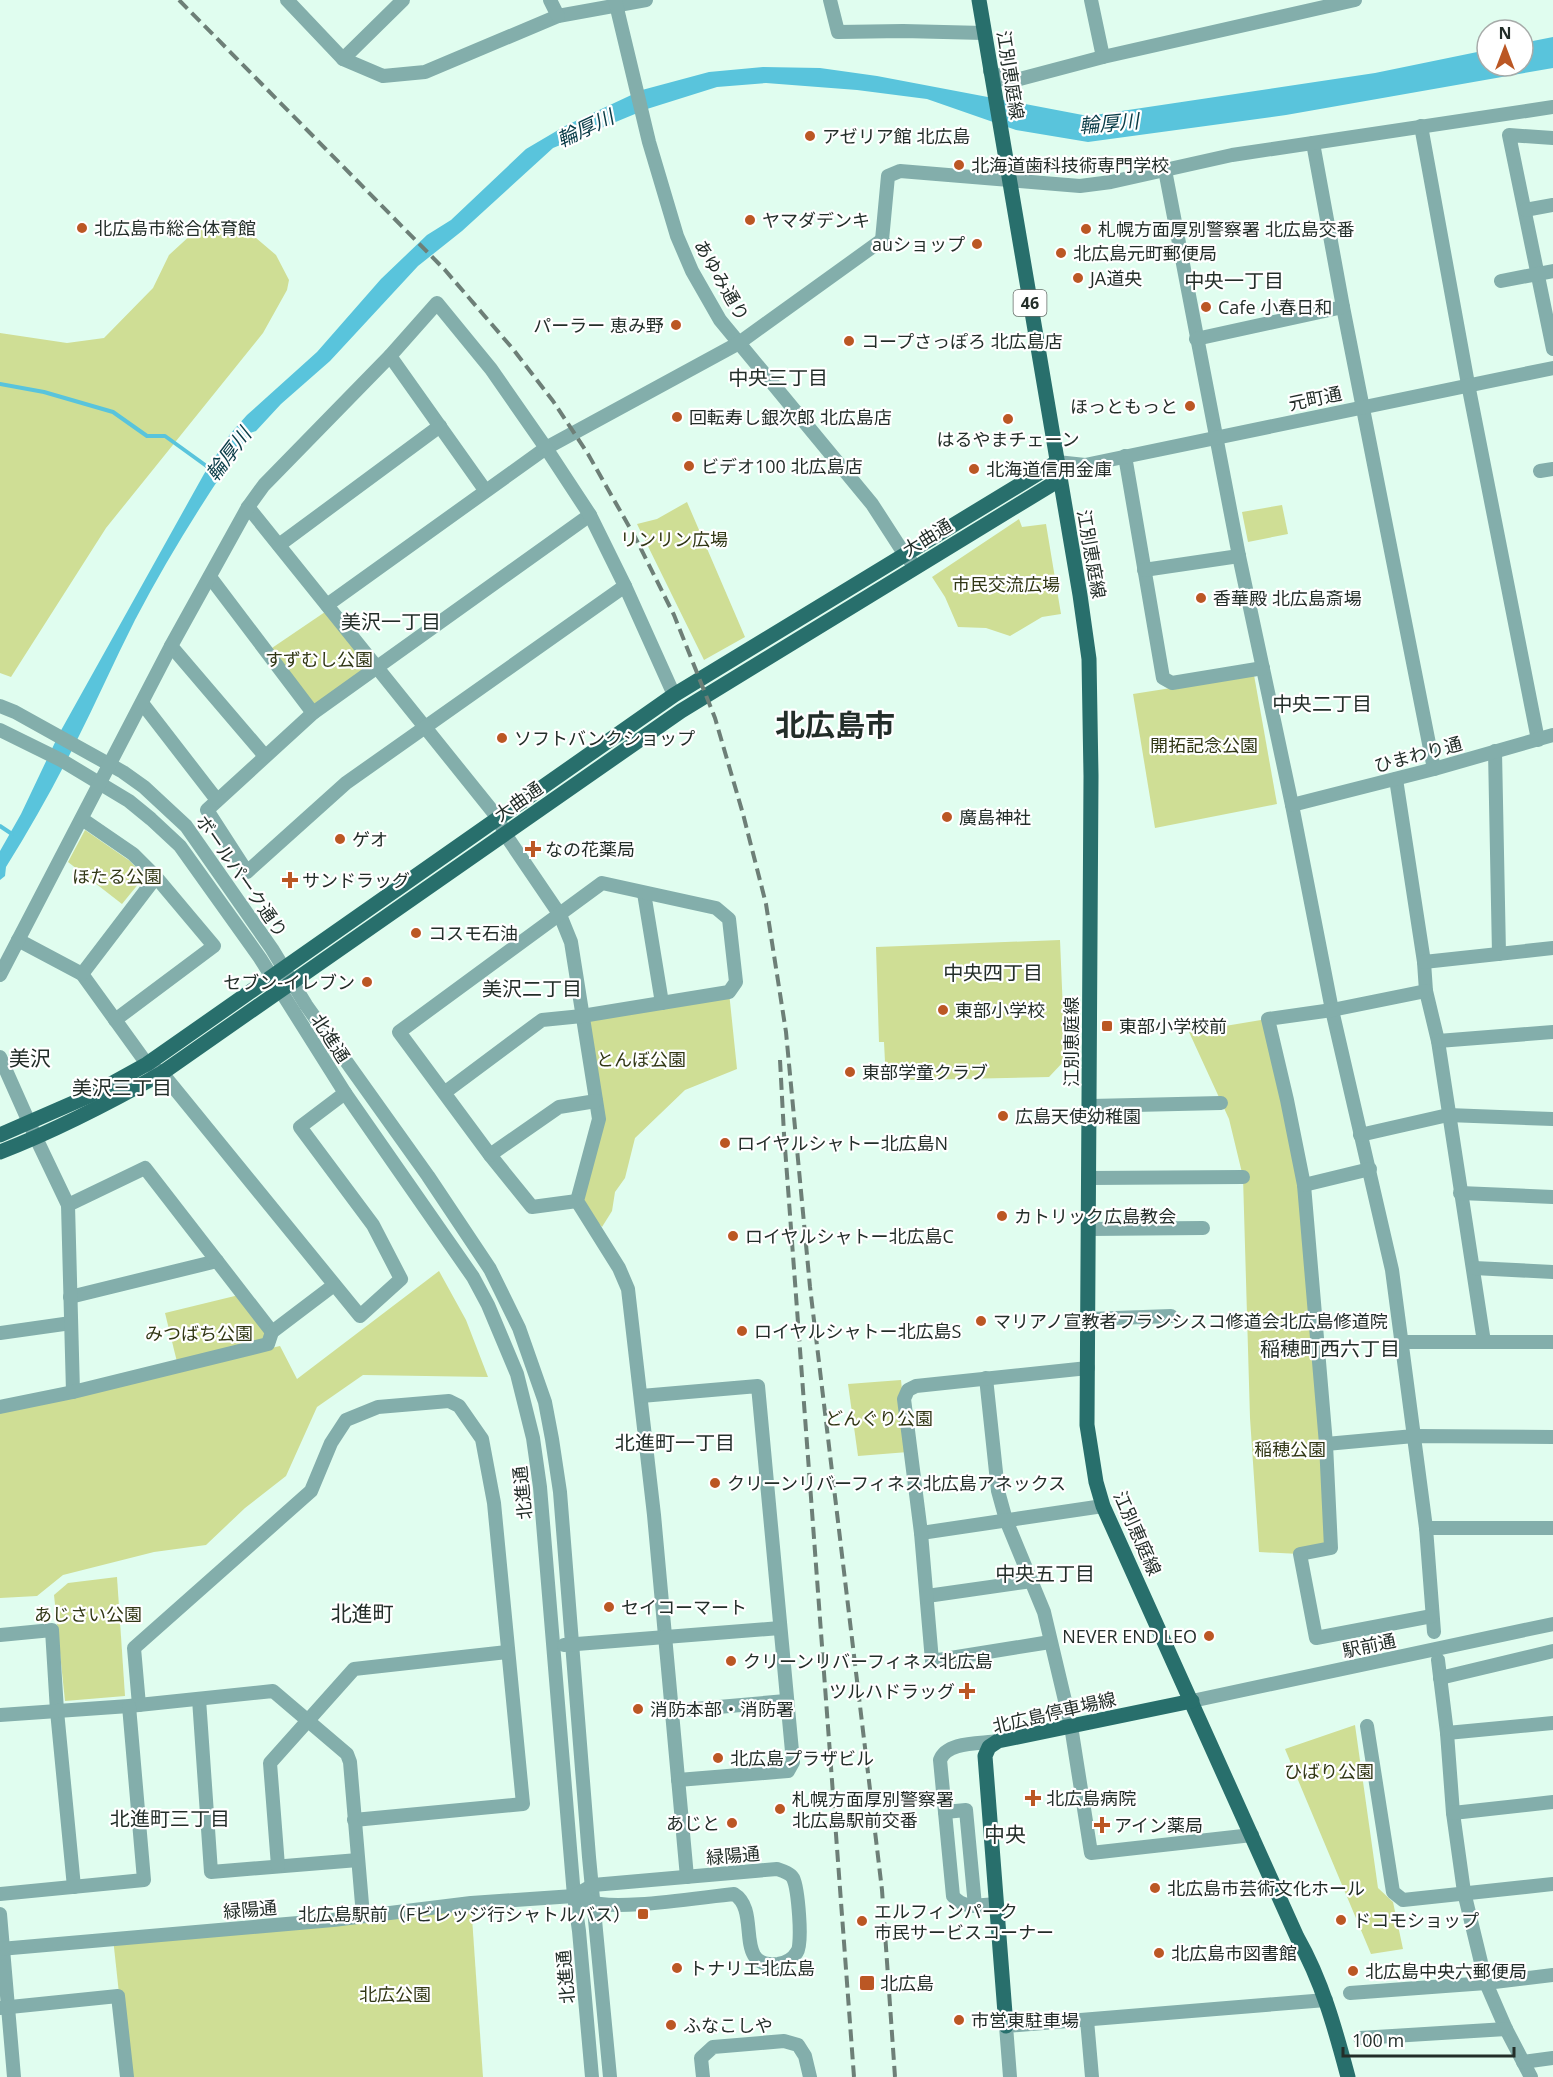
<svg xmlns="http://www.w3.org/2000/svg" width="1553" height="2077" viewBox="0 0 1553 2077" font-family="'Open Sans','Noto Sans JP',sans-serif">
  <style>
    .green { fill: #cfde95 }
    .water { fill: #59c4dc }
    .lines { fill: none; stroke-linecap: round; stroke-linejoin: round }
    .stream { stroke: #59c4dc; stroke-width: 4 }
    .minor { stroke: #83aeab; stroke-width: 14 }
    .major { stroke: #286f6c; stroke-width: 15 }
    .rail { stroke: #6d7f77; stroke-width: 4; stroke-dasharray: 12 6; stroke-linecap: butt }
    .poi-dot { fill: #bb5724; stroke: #fff; stroke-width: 2 }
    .labels { text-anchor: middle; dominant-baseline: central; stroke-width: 4.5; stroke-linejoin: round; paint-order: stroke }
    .shield { fill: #fff; stroke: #656d69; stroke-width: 1.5 }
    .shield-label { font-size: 16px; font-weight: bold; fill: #232e29 }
    .street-label { font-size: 18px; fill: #232e29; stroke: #fff }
    .poi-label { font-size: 18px; fill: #232e29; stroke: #fff; text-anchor: start }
    .park-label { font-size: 18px; fill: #313715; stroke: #fff }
    .water-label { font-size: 20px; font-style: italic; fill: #093c47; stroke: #fff }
    .neighbourhood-label { font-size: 20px; fill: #232e29; stroke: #fff }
    .quarter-label { font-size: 21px; fill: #232e29; stroke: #fff }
    .town-label { font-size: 30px; font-weight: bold; fill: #232e29; stroke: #fff }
  </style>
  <rect width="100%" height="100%" fill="#e0fdef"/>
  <!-- green -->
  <g class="green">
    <path d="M206 221H236L276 255 289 280 287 290 263 333 106 528 11 677 0 673V333L67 343 104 338 153 288 169 255Z"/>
    <path d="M687 502 745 637 704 660 637 524 657 519Z"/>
    <path d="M1282 505 1288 534 1248 542 1242 512Z"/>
    <path d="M1019 519 1022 527 1046 524 1061 614 1042 617 1010 636 986 628 958 627 945 597 932 577Z"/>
    <path d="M325 612 369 667 313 707 269 650Z"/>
    <path d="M1254 675 1277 804 1155 828 1133 694Z"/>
    <path d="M85 830 130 861 144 877 122 904 68 862Z"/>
    <path d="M1060 940 1065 1060 1049 1077 911 1080 885 1062 884 1042H879L876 947Z"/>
    <path d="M729 992 737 1069 685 1090 635 1138 625 1178 615 1192 612 1211 602 1227 577 1201 599 1119 582 1016Z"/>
    <path d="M1267 1019 1304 1185 1331 1548 1300 1554 1259 1552 1250 1418 1243 1177 1229 1119 1189 1032Z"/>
    <path d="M439 1271 466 1320 488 1377 363 1375 317 1407 286 1476 245 1508 206 1545 154 1552 63 1575 37 1596 0 1598V1410L280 1346 297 1379Z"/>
    <path d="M243 1294 272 1332 268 1344 178 1366 165 1313Z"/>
    <path d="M901 1380 908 1452 858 1456 848 1384Z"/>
    <path d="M117 1577 125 1696 65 1701 54 1595 68 1583Z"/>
    <path d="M1355 1725 1378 1888 1393 1902 1403 1949 1371 1954 1285 1749Z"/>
    <path d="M471 1903 483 2077H128L113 1938Z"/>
  </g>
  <!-- water -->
  <path class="water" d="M1553 37V68L1286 115 1088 142 1016 130 927 99 857 90 766 83 717 87 647 109 553 148 462 231 418 266 330 361 281 404 256 431 250 433C208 493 169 555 135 620 114 661 96 703 75 744 54 786 31 827 6 867L5 876 0 880V851L21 814 59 734 204 474 230 434 247 415 317 352 381 279 427 235 451 220 526 149 565 126 642 90 709 72 763 67 820 68 877 76 1088 116 1375 73 1487 50V66H1523V43Z"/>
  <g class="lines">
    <!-- stream -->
    <g class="stream">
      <path d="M0 384 44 392 113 412 147 436H165L212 470"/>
      <path d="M0 826 12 834"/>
    </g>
    <!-- minor -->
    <g class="minor">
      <path d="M287 0 343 59 383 76 425 72 558 16 646 0"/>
      <path d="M550 0 558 16"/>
      <path d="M615 0 649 142 677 236 692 271 720 320 872 504 905 555 916 567"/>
      <path d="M830 0 838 32 903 31 984 33"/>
      <path d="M1091 0 1103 57"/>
      <path d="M343 59 403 0"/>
      <path d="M990 71 1008 82 1103 57 1355 0"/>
      <path d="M1421 126 1468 384 1538 740"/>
      <path d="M1553 138 1509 135 1553 349"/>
      <path d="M1313 143 1343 307 1434 769"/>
      <path d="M1165 170 1239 556 1292 805 1332 1010 1392 1270 1426 1528 1434 1632"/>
      <path d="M1525 210 1553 205"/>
      <path d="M885 244 882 240 888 176 900 171 1080 186 1111 182 1232 155 1553 107"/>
      <path d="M1501 281 1553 271"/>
      <path d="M1196 339 1343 307"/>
      <path d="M390 356 485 490"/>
      <path d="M1125 456 1163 678 1172 683 1263 668"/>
      <path d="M1057 462 1085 465 1553 368"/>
      <path d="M1540 471 1553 469"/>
      <path d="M248 507 498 818 505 834 560 915 571 942 599 1119 577 1201 619 1268 628 1289 654 1515 687 1877"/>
      <path d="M590 515 313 713 207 810 247 872 346 783 625 586"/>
      <path d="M279 545 440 426"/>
      <path d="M1144 570 1239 556"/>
      <path d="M210 577 313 713"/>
      <path d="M327 605 546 448 739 343 882 240"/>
      <path d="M171 646 265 756"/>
      <path d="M142 703 217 800"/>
      <path d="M0 706 15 712 123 772 144 787 186 826 272 949 306 1005 428 1176 490 1269 519 1328 545 1402 552 1439 560 1492 589 1857 610 2077"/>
      <path d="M0 730 61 760 129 801 151 819 180 846 260 958 345 1093 473 1277 488 1305 517 1374 533 1438 540 1487 574 1896 579 1931 592 2077"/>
      <path d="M1495 751 1499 954"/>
      <path d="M1396 779 1424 962 1426 991 1438 1041 1484 1342"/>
      <path d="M1292 805 1434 769 1553 735"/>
      <path d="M82 819 133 854 156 877 214 946 115 1020"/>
      <path d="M644 893 662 1003"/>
      <path d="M18 940 82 974 147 1064 162 1073 360 1316 401 1279 373 1225 300 1127 345 1093"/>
      <path d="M1424 962 1553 948"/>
      <path d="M82 974 156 877"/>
      <path d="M0 975 171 646 248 507 264 485 390 356 437 303 491 369 546 448 590 515 625 586 674 695"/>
      <path d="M1426 991 1332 1010 1268 1019 1287 1100 1304 1185 1326 1444 1331 1548 1300 1554 1316 1638 1432 1616"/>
      <path d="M1438 1041 1553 1032"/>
      <path d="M0 1057 36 1138 68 1205"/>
      <path d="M444 1093 542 1020 582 1016 729 992 736 982 729 919 716 908 602 883 399 1032 490 1155 532 1207 577 1201"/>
      <path d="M1091 1106 1221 1103"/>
      <path d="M1360 1135 1448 1115 1553 1119"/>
      <path d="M490 1155 559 1107 596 1101"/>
      <path d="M1089 1178 1243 1177"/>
      <path d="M1304 1185 1370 1169"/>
      <path d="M1460 1193 1553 1197"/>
      <path d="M1089 1229 1203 1228"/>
      <path d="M1474 1268 1553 1272"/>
      <path d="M70 1297 217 1261"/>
      <path d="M1088 1319 1171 1316"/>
      <path d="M0 1333 71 1323"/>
      <path d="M1402 1342H1553"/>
      <path d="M986 1378 998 1491 1006 1520 1044 1612 1071 1726 1091 1853 1252 1835"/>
      <path d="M73 1392 68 1205 145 1168 272 1332"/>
      <path d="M641 1396 758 1386 793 1762 788 1771 678 1780"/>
      <path d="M0 1407 73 1392 268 1344 272 1332 334 1285"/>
      <path d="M1326 1444 1414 1436 1553 1437"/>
      <path d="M1426 1528H1553"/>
      <path d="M921 1533 1103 1506"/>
      <path d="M927 1596 1032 1581"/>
      <path d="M0 1635 52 1630 57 1711 74 1887"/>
      <path d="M1050 1642 932 1661 921 1533 904 1399 908 1390 916 1386 1088 1368"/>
      <path d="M564 1645 780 1628"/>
      <path d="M1438 1660 1447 1733 1453 1813 1464 1892 1486 1983 1506 2029 1531 2077"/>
      <path d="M1440 1678 1553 1651"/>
      <path d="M199 1699 211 1872 358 1860"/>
      <path d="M1192 1701 1553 1624"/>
      <path d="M139 1705 134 1648 311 1491 331 1443 346 1420 378 1407 449 1401 459 1406 482 1439 494 1503 523 1804 354 1820"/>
      <path d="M673 1711 786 1701"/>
      <path d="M0 1715 129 1706 273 1691 347 1754 350 1762 363 1916"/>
      <path d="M1367 1726 1393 1892 1403 1900 1553 1884"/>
      <path d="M1447 1733 1553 1723"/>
      <path d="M945 1812 966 1810 975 1906"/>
      <path d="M1453 1813 1553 1802"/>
      <path d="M278 1866 270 1763 354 1669 507 1652"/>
      <path d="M0 1894 144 1880 129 1706"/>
      <path d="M996 1904C980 1905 964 1910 953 1896L940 1760C947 1741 981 1744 998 1741"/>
      <path d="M0 1914 14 2077"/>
      <path d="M0 1949 333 1920 471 1903 574 1896 593 1885 777 1869C783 1871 790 1873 793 1878 798 1888 803 1944 797 1952 793 1959 785 1963 778 1964 732 1969 762 1911 734 1894 701 1897 614 1912 587 1901"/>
      <path d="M1350 1993 1486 1983 1553 1975"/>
      <path d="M0 2008 118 1996 127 2077"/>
      <path d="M1087 2020 1092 2077"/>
      <path d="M1360 2038 1506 2029"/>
      <path d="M1523 2062 1553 2058"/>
      <path d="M703 2077 701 2058 713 2047 784 2041 798 2045 805 2056 810 2077"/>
      <path d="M1010 2077 1006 2026 1326 2000"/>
    </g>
    <!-- major -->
    <g class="major">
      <path d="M979 0 1080 595 1089 659 1091 776 1087 1425 1096 1482 1103 1506 1297 1937C1322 1981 1335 2028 1348 2077"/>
      <path d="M0 1135 89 1096 147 1064 674 695 1057 462"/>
      <path d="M0 1152C57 1130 109 1103 162 1073L681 711 1059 480"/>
      <path d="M1006 2026 985 1756 989 1747 998 1741 1192 1701"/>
    </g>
    <!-- rail -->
    <g class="rail">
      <path d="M179 0 445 270 513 349 553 401 588 454 635 537 674 615 715 718 743 814 766 904 786 1032 810 1287 882 1890 895 2077"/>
      <path d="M780 1060 784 1134 854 2077"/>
    </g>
  </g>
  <!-- markers -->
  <g class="poi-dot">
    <circle cx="810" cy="136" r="6"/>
    <circle cx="959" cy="165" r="6"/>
    <circle cx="750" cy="220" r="6"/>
    <circle cx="82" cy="228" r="6"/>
    <circle cx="1086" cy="229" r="6"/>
    <circle cx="977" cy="244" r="6"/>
    <circle cx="1061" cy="253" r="6"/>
    <circle cx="1078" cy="278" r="6"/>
    <circle cx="1206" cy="307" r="6"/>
    <circle cx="676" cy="325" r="6"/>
    <circle cx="849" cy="341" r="6"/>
    <circle cx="1190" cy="406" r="6"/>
    <circle cx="677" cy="417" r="6"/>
    <circle cx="1008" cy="419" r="6"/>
    <circle cx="689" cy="466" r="6"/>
    <circle cx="974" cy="469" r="6"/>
    <circle cx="1201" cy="598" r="6"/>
    <circle cx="502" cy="738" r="6"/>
    <circle cx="947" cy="817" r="6"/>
    <circle cx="340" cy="839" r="6"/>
    <path d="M530 840h6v6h6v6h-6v6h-6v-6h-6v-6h6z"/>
    <path d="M287 871h6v6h6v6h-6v6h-6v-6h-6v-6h6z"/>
    <circle cx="416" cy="933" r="6"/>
    <circle cx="367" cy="982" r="6"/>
    <circle cx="943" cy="1010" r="6"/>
    <rect x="1101" y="1020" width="12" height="12" rx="3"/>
    <circle cx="850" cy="1072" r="6"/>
    <circle cx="1003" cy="1116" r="6"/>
    <circle cx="725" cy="1143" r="6"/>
    <circle cx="1002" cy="1216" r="6"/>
    <circle cx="733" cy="1236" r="6"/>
    <circle cx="981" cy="1321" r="6"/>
    <circle cx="742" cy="1331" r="6"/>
    <circle cx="715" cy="1483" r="6"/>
    <circle cx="609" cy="1607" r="6"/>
    <circle cx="1209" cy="1636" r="6"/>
    <circle cx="731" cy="1661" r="6"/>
    <path d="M964 1682h6v6h6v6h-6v6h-6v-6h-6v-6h6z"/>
    <circle cx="638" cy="1709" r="6"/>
    <circle cx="718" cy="1758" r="6"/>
    <path d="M1030 1789h6v6h6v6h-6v6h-6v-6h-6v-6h6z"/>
    <circle cx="780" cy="1809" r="6"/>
    <circle cx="732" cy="1823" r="6"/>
    <path d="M1099 1816h6v6h6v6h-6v6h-6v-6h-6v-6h6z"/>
    <circle cx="1155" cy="1888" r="6"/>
    <rect x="637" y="1908" width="12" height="12" rx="3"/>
    <circle cx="1341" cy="1920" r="6"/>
    <circle cx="862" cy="1921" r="6"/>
    <circle cx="1159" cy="1953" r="6"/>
    <circle cx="677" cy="1968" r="6"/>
    <circle cx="1353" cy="1971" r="6"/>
    <rect x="859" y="1975" width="16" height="16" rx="3"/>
    <circle cx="959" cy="2020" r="6"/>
    <circle cx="671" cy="2025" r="6"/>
  </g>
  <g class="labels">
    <!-- shield labels -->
    <rect class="shield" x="1013.5" y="290" width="33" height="26" rx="4.5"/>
    <g class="shield-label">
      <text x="1030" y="303">46</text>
    </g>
    <!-- street labels -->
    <g class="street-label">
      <text transform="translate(1011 75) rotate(81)">江別恵庭線</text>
      <text transform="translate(722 280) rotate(60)">あゆみ通り</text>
      <text transform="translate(1315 398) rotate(-12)">元町通</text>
      <text transform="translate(927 537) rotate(-31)">大曲通</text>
      <text transform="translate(1092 554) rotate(80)">江別恵庭線</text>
      <text transform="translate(1418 754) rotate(-15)">ひまわり通</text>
      <text transform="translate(518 801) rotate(-35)">大曲通</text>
      <text transform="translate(242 876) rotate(55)">ボールパーク通り</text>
      <text transform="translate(331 1038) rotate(57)">北進通</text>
      <text transform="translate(1071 1042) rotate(-90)">江別恵庭線</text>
      <text transform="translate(522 1493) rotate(-96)">北進通</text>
      <text transform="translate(1138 1533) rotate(66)">江別恵庭線</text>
      <text transform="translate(1369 1645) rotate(-12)">駅前通</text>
      <text transform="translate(1054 1712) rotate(-13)">北広島停車場線</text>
      <text transform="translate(733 1855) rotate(-5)">緑陽通</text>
      <text transform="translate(250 1909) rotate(-5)">緑陽通</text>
      <text transform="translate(565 1977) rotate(-95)">北進通</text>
    </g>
    <!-- poi labels -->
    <g class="poi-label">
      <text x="822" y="136">アゼリア館 北広島</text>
      <text x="971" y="165">北海道歯科技術専門学校</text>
      <text x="762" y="220">ヤマダデンキ</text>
      <text x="94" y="228">北広島市総合体育館</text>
      <text x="1098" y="229">札幌方面厚別警察署 北広島交番</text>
      <text x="965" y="244" text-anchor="end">auショップ</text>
      <text x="1073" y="253">北広島元町郵便局</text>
      <text x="1090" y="278">JA道央</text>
      <text x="1218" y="307">Cafe 小春日和</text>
      <text x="664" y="325" text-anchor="end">パーラー 恵み野</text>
      <text x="861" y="341">コープさっぽろ 北広島店</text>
      <text x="1178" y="406" text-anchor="end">ほっともっと</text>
      <text x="689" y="417">回転寿し銀次郎 北広島店</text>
      <text x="1008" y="439" text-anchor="middle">はるやまチェーン</text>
      <text x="701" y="466">ビデオ100 北広島店</text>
      <text x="986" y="469">北海道信用金庫</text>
      <text x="1213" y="598">香華殿 北広島斎場</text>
      <text x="514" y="738">ソフトバンクショップ</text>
      <text x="959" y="817">廣島神社</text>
      <text x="352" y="839">ゲオ</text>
      <text x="545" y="849">なの花薬局</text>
      <text x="302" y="880">サンドラッグ</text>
      <text x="428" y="933">コスモ石油</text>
      <text x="355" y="982" text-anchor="end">セブン-イレブン</text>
      <text x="955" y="1010">東部小学校</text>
      <text x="1119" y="1026">東部小学校前</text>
      <text x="862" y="1072">東部学童クラブ</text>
      <text x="1015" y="1116">広島天使幼稚園</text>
      <text x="737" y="1143">ロイヤルシャトー北広島N</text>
      <text x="1014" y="1216">カトリック広島教会</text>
      <text x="745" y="1236">ロイヤルシャトー北広島C</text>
      <text x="993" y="1321">マリアノ宣教者フランシスコ修道会北広島修道院</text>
      <text x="754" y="1331">ロイヤルシャトー北広島S</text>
      <text x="727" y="1483">クリーンリバーフィネス北広島アネックス</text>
      <text x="621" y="1607">セイコーマート</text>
      <text x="1197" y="1636" text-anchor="end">NEVER END LEO</text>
      <text x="743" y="1661">クリーンリバーフィネス北広島</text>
      <text x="955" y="1691" text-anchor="end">ツルハドラッグ</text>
      <text x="650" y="1709">消防本部・消防署</text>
      <text x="730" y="1758">北広島プラザビル</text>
      <text x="1046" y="1798">北広島病院</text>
      <text x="792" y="1799">札幌方面厚別警察署<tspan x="792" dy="21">北広島駅前交番</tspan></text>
      <text x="720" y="1823" text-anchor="end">あじと</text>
      <text x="1114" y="1825">アイン薬局</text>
      <text x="1167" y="1888">北広島市芸術文化ホール</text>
      <text x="874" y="1911">エルフィンパーク<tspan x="874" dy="21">市民サービスコーナー</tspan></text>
      <text x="631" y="1914" text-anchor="end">北広島駅前（Fビレッジ行シャトルバス）</text>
      <text x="1353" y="1920">ドコモショップ</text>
      <text x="1171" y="1953">北広島市図書館</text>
      <text x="689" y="1968">トナリエ北広島</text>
      <text x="1365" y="1971">北広島中央六郵便局</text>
      <text x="880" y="1983">北広島</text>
      <text x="971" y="2020">市営東駐車場</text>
      <text x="683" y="2025">ふなこしや</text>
    </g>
    <!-- park labels -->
    <g class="park-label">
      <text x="674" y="539">リンリン広場</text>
      <text x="1006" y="584">市民交流広場</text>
      <text x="319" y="659">すずむし公園</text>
      <text x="1204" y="745">開拓記念公園</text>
      <text x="117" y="876">ほたる公園</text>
      <text x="641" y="1059">とんぼ公園</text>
      <text x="199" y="1333">みつばち公園</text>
      <text x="879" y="1418">どんぐり公園</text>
      <text x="1290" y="1449">稲穂公園</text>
      <text x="88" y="1614">あじさい公園</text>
      <text x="1329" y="1771">ひばり公園</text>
      <text x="395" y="1994">北広公園</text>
    </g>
    <!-- water labels -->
    <g class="water-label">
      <text transform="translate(1109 123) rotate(-5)">輪厚川</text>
      <text transform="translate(585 128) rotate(-25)">輪厚川</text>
      <text transform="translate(228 454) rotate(-53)">輪厚川</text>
    </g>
    <!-- neighbourhood labels -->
    <g class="neighbourhood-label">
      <text x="1234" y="280">中央一丁目</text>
      <text x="778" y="377">中央三丁目</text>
      <text x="391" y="621">美沢一丁目</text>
      <text x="1322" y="703">中央二丁目</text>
      <text x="993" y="972">中央四丁目</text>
      <text x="532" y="988">美沢二丁目</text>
      <text x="122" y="1087">美沢三丁目</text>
      <text x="1330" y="1348">稲穂町西六丁目</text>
      <text x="675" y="1442">北進町一丁目</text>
      <text x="1045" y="1573">中央五丁目</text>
      <text x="170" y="1818">北進町三丁目</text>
    </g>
    <!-- quarter labels -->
    <g class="quarter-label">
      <text x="30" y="1058">美沢</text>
      <text x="362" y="1613">北進町</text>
      <text x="1005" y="1834">中央</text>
    </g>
    <!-- town labels -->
    <g class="town-label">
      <text x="835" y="724">北広島市</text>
    </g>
  </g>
  <!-- north arrow -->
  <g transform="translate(1505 48)"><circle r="28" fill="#ffffff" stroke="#a7aba9" stroke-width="1.5"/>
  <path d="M0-4.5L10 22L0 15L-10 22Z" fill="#bb5724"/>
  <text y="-9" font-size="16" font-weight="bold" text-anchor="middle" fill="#232e29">N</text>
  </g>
  <!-- scale -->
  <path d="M1343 2047v9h171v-9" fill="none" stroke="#232e29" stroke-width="3"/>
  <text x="1352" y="2047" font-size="18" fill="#232e29" stroke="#ffffff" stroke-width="4.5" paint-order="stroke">100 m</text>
</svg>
